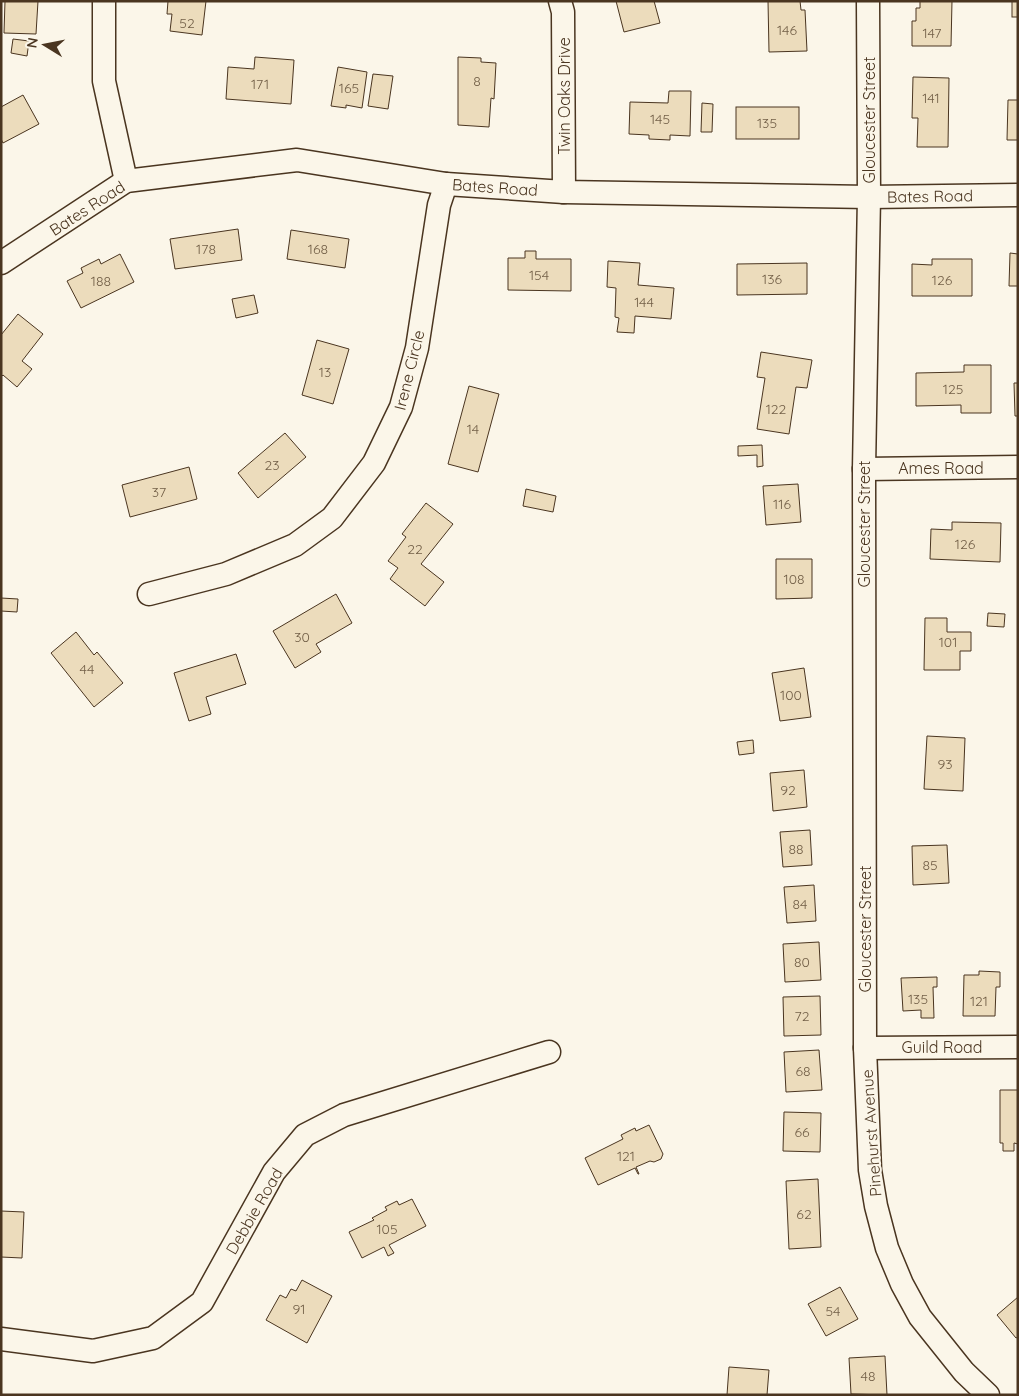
<svg xmlns="http://www.w3.org/2000/svg" width="1019" height="1396" viewBox="0 0 1019 1396" font-family="Quicksand,sans-serif">
  <style>
    .building { fill: #ecdcbc; stroke: #4a3520 }
    .lines { fill: none; stroke-linecap: round; stroke-linejoin: round }
    .street-casing { stroke: #4a3520; stroke-width: 25 }
    .street { stroke: #fbf6e9; stroke-width: 22 }
    .labels { text-anchor: middle; dominant-baseline: central; stroke-width: 4; stroke-linejoin: round; paint-order: stroke }
    .number-label { font-size: 14px; fill: #725f47 }
    .street-label { font-size: 16px; fill: #4a3520; stroke: #fbf6e9 }
  </style>
  <rect width="100%" height="100%" fill="#fbf6e9"/>
  <!-- building -->
  <g class="building">
    <path d="M5 1H38L36 34 4 33Z"/>
    <path d="M168 1H206L202 35 170 31 172 14H167Z"/>
    <path d="M616 1H654L660 23 624 32Z"/>
    <path d="M768 1H800L801 10H805L807 51 769 52Z"/>
    <path d="M920 1H952L951 46H912V21H916V8H920Z"/>
    <rect x="1012" y="1" width="6" height="16"/>
    <path d="M13 39 29 41 27 56 11 53Z"/>
    <path d="M255 57 294 60 291 104 226 99 228 67 254 69Z"/>
    <path d="M458 57 481 58V62L496 63 494 99 491 98 489 127 458 125Z"/>
    <path d="M338 67 367 72 362 108 346 105V108L331 106Z"/>
    <path d="M373 74 393 76 388 109 368 106Z"/>
    <path d="M913 77 949 78 948 147H917L918 118H912Z"/>
    <path d="M669 91H691L690 136 670 135V140L649 139V135L629 134 630 102 668 103Z"/>
    <path d="M23 95 39 124 3 143 1 139V107Z"/>
    <path d="M1008 100H1018V140H1007Z"/>
    <path d="M702 103 713 104 712 132H701Z"/>
    <rect x="736" y="107" width="63" height="32"/>
    <path d="M238 229 242 260 175 269 170 239Z"/>
    <path d="M291 230 349 239 345 268 287 259Z"/>
    <path d="M525 251H536V259H571V291L508 290V258H525Z"/>
    <path d="M1010 253 1018 254V286H1009Z"/>
    <path d="M120 254 134 282 81 308 67 281 83 273 81 268 99 259 101 264Z"/>
    <path d="M932 259H972V296H912V264L932 265Z"/>
    <path d="M608 261 640 263 638 285 674 288 671 319 635 316 634 333 617 332 619 318 615 317 616 288 607 287Z"/>
    <path d="M807 263V294L737 295V264Z"/>
    <path d="M254 295 258 313 236 318 232 299Z"/>
    <path d="M18 314 43 334 22 361 32 369 17 387 3 375 1 377V335Z"/>
    <path d="M317 340 349 349 333 404 302 395Z"/>
    <path d="M761 352 812 360 807 388 796 387 789 434 757 429 765 378 757 377Z"/>
    <path d="M964 365H991V413H961V405L916 406V373L964 372Z"/>
    <path d="M1014 383H1018V416H1015Z"/>
    <path d="M469 386 499 394 478 472 448 464Z"/>
    <path d="M285 433 306 457 258 498 238 473Z"/>
    <path d="M762 445 763 466 757 467V455L738 456V446Z"/>
    <path d="M189 467 197 499 130 517 122 485Z"/>
    <path d="M798 484 801 522 766 525 763 486Z"/>
    <path d="M526 489 556 496 553 512 523 506Z"/>
    <path d="M426 503 453 524 421 564 444 582 425 606 390 579 398 568 388 561 406 537 402 534Z"/>
    <path d="M952 522 1001 523 1000 562 930 559 931 529 952 530Z"/>
    <path d="M776 559H812V598L776 599Z"/>
    <path d="M336 594 352 623 316 644 321 652 295 668 273 631Z"/>
    <path d="M1 598 18 599 17 612 1 611Z"/>
    <path d="M988 613 1005 614 1004 627 987 626Z"/>
    <path d="M925 618H947V632H971V651H960V670H924Z"/>
    <path d="M76 632 94 655 97 652 123 683 94 707 51 653Z"/>
    <path d="M236 654 246 684 206 697 211 714 189 721 174 673Z"/>
    <path d="M804 668 811 717 780 721 772 673Z"/>
    <path d="M927 736 965 738 963 791 924 789Z"/>
    <path d="M753 740 754 753 739 755 737 742Z"/>
    <path d="M804 770 807 807 773 811 770 773Z"/>
    <path d="M810 830 812 865 783 867 780 832Z"/>
    <path d="M947 845 949 883 913 885 912 846Z"/>
    <path d="M814 885 816 921 787 923 784 887Z"/>
    <path d="M819 942 821 980 785 982 783 944Z"/>
    <path d="M979 971 1000 972V987H996L995 1016H963L964 975H979Z"/>
    <path d="M937 977V987H933L934 1018H921V1010L903 1011 901 978Z"/>
    <path d="M820 996 821 1035 784 1036 783 997Z"/>
    <path d="M819 1050 822 1090 786 1092 784 1052Z"/>
    <path d="M1000 1090H1018V1144L1014 1143V1151H1003V1143H1000Z"/>
    <path d="M784 1112 821 1113 820 1152 783 1151Z"/>
    <path d="M649 1125 663 1154 661 1159 654 1162 650 1161 636 1167 639 1174H638L635 1168 598 1185 585 1158 623 1139 621 1135 635 1128 636 1131Z"/>
    <path d="M818 1179 821 1247 789 1249 786 1181Z"/>
    <path d="M412 1199 426 1226 389 1245 394 1253 388 1256 384 1247 362 1258 349 1232 374 1220 372 1218 387 1210 385 1207 397 1201 399 1205Z"/>
    <path d="M1 1211 24 1212 22 1258 1 1257Z"/>
    <path d="M302 1280 332 1296 307 1343 266 1320 280 1295 286 1298 291 1289 296 1291Z"/>
    <path d="M840 1287 858 1319 826 1336 808 1304Z"/>
    <path d="M1018 1297V1337L1016 1338 997 1315Z"/>
    <path d="M885 1356 887 1395 851 1394 849 1358Z"/>
    <path d="M729 1367 769 1370 767 1395H727Z"/>
  </g>
  <g class="lines">
    <defs>
      <g id="street">
        <path d="M104 1V81L126 181"/>
        <path d="M560 1 563 12 564 192"/>
        <path d="M868 1 869 197 864 469 865 1048 870 1170 876 1206 887 1248 902 1284 920 1317 964 1372 988 1395"/>
        <path d="M1 263 126 181 297 160 446 184 564 192 869 197 1018 195"/>
        <path d="M864 469 1018 467"/>
        <path d="M149 594 226 574 295 545 332 518 374 463 401 407 417 348 439 205 446 184"/>
        <path d="M865 1048 1018 1047"/>
        <path d="M1 1339 93 1351 153 1338 202 1302 274 1172 305 1135 344 1115 549 1052"/>
      </g>
    </defs>
    <!-- street casing -->
    <use href="#street" class="street-casing"/>
    <!-- street -->
    <use href="#street" class="street"/>
  </g>
  <g class="labels">
    <!-- number labels -->
    <g class="number-label">
      <text x="187" y="23">52</text>
      <text x="787" y="30">146</text>
      <text x="932" y="33">147</text>
      <text x="477" y="81">8</text>
      <text x="260" y="84">171</text>
      <text x="349" y="88">165</text>
      <text x="931" y="98">141</text>
      <text x="660" y="119">145</text>
      <text x="767" y="123">135</text>
      <text x="206" y="249">178</text>
      <text x="318" y="249">168</text>
      <text x="539" y="275">154</text>
      <text x="772" y="279">136</text>
      <text x="942" y="280">126</text>
      <text x="101" y="281">188</text>
      <text x="644" y="302">144</text>
      <text x="325" y="372">13</text>
      <text x="953" y="389">125</text>
      <text x="776" y="409">122</text>
      <text x="473" y="429">14</text>
      <text x="272" y="465">23</text>
      <text x="159" y="492">37</text>
      <text x="782" y="504">116</text>
      <text x="965" y="544">126</text>
      <text x="415" y="549">22</text>
      <text x="794" y="579">108</text>
      <text x="302" y="637">30</text>
      <text x="948" y="642">101</text>
      <text x="87" y="669">44</text>
      <text x="791" y="695">100</text>
      <text x="945" y="764">93</text>
      <text x="788" y="790">92</text>
      <text x="796" y="849">88</text>
      <text x="930" y="865">85</text>
      <text x="800" y="904">84</text>
      <text x="802" y="962">80</text>
      <text x="918" y="999">135</text>
      <text x="979" y="1001">121</text>
      <text x="802" y="1016">72</text>
      <text x="803" y="1071">68</text>
      <text x="802" y="1132">66</text>
      <text x="626" y="1156">121</text>
      <text x="804" y="1214">62</text>
      <text x="387" y="1229">105</text>
      <text x="299" y="1309">91</text>
      <text x="833" y="1311">54</text>
      <text x="868" y="1376">48</text>
    </g>
    <!-- street labels -->
    <g class="street-label">
      <text transform="translate(564 96) rotate(-90)">Twin Oaks Drive</text>
      <text transform="translate(869 120) rotate(-90)">Gloucester Street</text>
      <text transform="translate(495 187) rotate(4)">Bates Road</text>
      <text transform="translate(930 196) rotate(-1)">Bates Road</text>
      <text transform="translate(87 208) rotate(-33)">Bates Road</text>
      <text transform="translate(409 370) rotate(-76)">Irene Circle</text>
      <text x="941" y="468">Ames Road</text>
      <text transform="translate(864 524) rotate(-90)">Gloucester Street</text>
      <text transform="translate(865 929) rotate(-90)">Gloucester Street</text>
      <text x="942" y="1047">Guild Road</text>
      <text transform="translate(871 1133) rotate(-94)">Pinehurst Avenue</text>
      <text transform="translate(254 1211) rotate(-60)">Debbie Road</text>
    </g>
  </g>
  <!-- border -->
  <rect width="1019" height="1396" fill="none" stroke="#4a3520" stroke-width="5"/>
  <!-- north arrow -->
  <g transform="translate(45 45) rotate(280)" stroke="#fbf6e9" stroke-width="4" paint-order="stroke">
  <path d="M0-4L9 19L0 12L-9 19Z" fill="#4a3520"/>
  <text y="-8" font-size="14" font-weight="bold" text-anchor="middle" fill="#4a3520">N</text>
  </g>
</svg>
